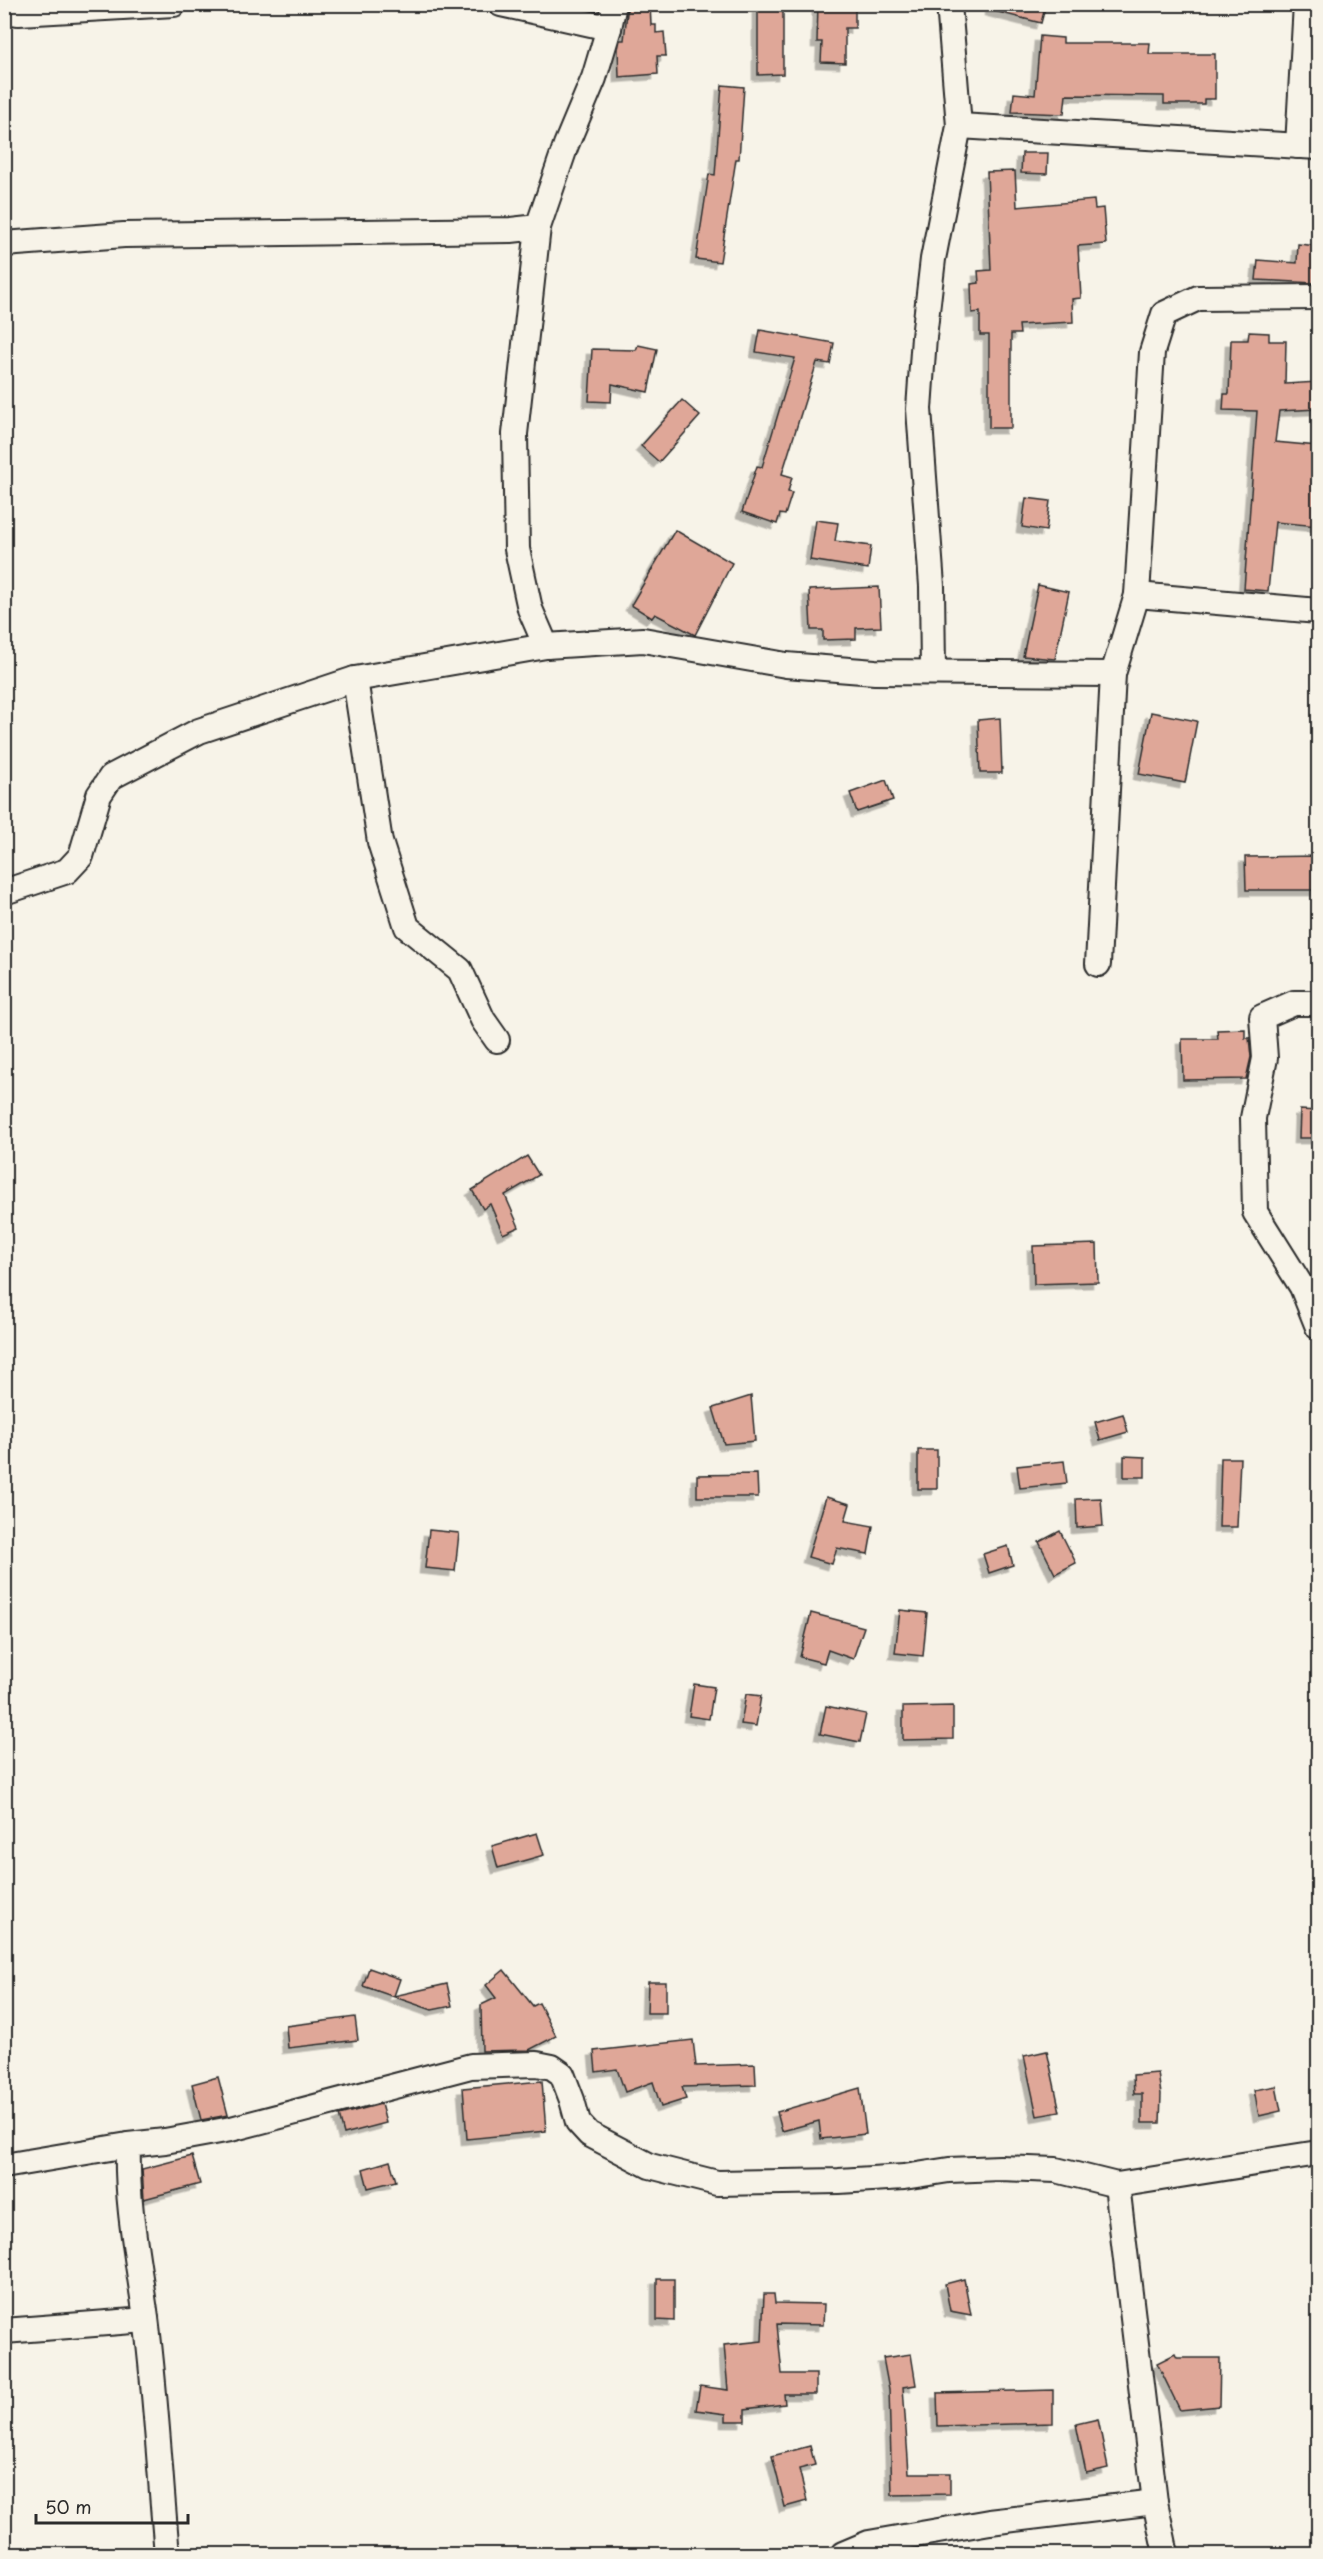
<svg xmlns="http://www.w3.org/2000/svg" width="1323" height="2559" viewBox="0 0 1323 2559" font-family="'Playpen Sans',sans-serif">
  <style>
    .building { fill: #dfa798; stroke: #2b2b2b; stroke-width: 1.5; filter: url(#shadow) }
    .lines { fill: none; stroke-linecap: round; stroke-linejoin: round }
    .street-casing { stroke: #2b2b2b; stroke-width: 28 }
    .street { stroke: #f7f3e8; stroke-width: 24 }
  </style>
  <defs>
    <filter id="shadow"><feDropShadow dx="-5.5" dy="5.5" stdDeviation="0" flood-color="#0004"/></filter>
  </defs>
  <rect width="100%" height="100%" fill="#f7f3e8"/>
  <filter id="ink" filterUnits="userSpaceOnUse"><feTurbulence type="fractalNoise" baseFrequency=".0167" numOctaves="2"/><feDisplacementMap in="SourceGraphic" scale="12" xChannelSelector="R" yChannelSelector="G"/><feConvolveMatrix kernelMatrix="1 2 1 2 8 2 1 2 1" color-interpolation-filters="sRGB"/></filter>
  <g filter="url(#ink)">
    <!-- building -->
    <g class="building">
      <path d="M628 4H650L651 25H656V33L664 32 666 56H657L658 74 619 77 618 49 620 40H624Z"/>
      <path d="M818 4H855V28H845V63L821 62 822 42H817Z"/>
      <path d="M991 4H1046L1041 23 990 10Z"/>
      <path d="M758 8H783V74L758 75Z"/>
      <path d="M1040 36 1063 38V43H1150L1149 54H1215V99H1204V104H1164V96L1066 95 1064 114 1012 112 1014 93 1035 95Z"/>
      <path d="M722 85 744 87 739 159H736L720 262 696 259 709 174 715 175Z"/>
      <path d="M1022 153H1048L1047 174 1021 173Z"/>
      <path d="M1015 171 1017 207 1094 200 1095 209 1103 208 1106 244 1078 246 1081 298 1072 299 1073 322 1019 325 1020 334H1011V428H989V335H980V312L972 313 971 284 979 283 978 271 991 270 987 172Z"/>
      <path d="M1298 244 1318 246 1315 283 1256 280 1258 260 1297 263Z"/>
      <path d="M760 330 834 343 830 364 817 362 782 474 792 477 788 492 792 493 785 515 780 514 777 524 742 512 757 466 762 467 795 358 756 352Z"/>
      <path d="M1249 332 1269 333V341H1286L1285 384 1318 382V409L1279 411 1275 442 1318 446V526L1275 522 1268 591 1244 589 1257 411 1223 410 1224 394H1229L1231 340H1248Z"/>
      <path d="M638 345 657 349 648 392 612 384 611 402 589 401 592 349 636 350Z"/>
      <path d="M682 400 700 416 659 462 641 446Z"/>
      <path d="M1026 498 1050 501 1046 531 1022 527Z"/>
      <path d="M816 520 838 523 835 541 871 546 868 569 810 560Z"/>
      <path d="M675 530 732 563 695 635 655 614 652 618 631 605Z"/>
      <path d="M1038 585 1069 592 1055 659 1023 656Z"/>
      <path d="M879 587 881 627 856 628V639L823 640V630H811L809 590Z"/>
      <path d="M1151 712 1197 721 1185 783 1139 774Z"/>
      <path d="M1000 718 1002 773H980L978 720Z"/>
      <path d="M886 780 893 800 857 812 850 793Z"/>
      <path d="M1318 856V890H1246L1245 857Z"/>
      <path d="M1245 1029V1038H1249L1251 1057 1246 1079 1183 1080 1182 1039H1218L1217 1030Z"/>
      <path d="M1300 1110 1318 1111V1138H1299Z"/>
      <path d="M527 1156 539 1175 505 1195 519 1227 503 1234 490 1204 483 1209 472 1190Z"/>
      <path d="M1097 1244 1098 1282 1034 1284 1033 1246Z"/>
      <path d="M751 1396 755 1441 724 1444 713 1408Z"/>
      <path d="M1123 1414 1128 1432 1100 1440 1095 1422Z"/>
      <rect x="918" y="1450" width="19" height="39"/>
      <path d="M1124 1456 1145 1457V1477H1124Z"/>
      <path d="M1221 1458H1240L1237 1527H1219Z"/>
      <path d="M1064 1461 1067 1483 1020 1488 1017 1466Z"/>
      <path d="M757 1474 758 1497H697V1475Z"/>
      <path d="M826 1497 850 1504 845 1521 873 1526 868 1554 837 1548 832 1564 808 1557Z"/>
      <path d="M1101 1498 1103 1526 1077 1528 1076 1499Z"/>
      <path d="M429 1530 459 1533 455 1571 425 1568Z"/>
      <path d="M1060 1531 1076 1563 1055 1574 1039 1542Z"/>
      <path d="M1008 1546 1013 1565 989 1573 983 1554Z"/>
      <path d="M900 1610 927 1613 923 1656 895 1653Z"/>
      <path d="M811 1613 864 1627 853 1659 828 1650 824 1663 800 1657Z"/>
      <path d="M694 1684 714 1687 709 1719 689 1716Z"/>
      <path d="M746 1694 761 1696 756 1726 741 1724Z"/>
      <path d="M826 1706 866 1714 860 1742 820 1734Z"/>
      <path d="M953 1706V1739L903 1740V1707Z"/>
      <path d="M537 1833 544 1855 498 1868 492 1846Z"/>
      <path d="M369 1968 400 1979 394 1996 447 1984 452 2006 432 2010 363 1986Z"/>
      <path d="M504 1970 533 2006 539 2003 556 2036 529 2050 482 2051 481 2005 496 1998 486 1985Z"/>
      <path d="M648 1982H666V2013H647Z"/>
      <path d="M355 2017 358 2040 288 2048 286 2026Z"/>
      <path d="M693 2040 696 2066 755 2064 756 2085 682 2087 686 2099 661 2107 653 2082 625 2092 617 2069 596 2072 594 2051Z"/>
      <path d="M1047 2051 1060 2112 1037 2116 1024 2056Z"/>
      <path d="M1158 2073 1161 2094 1160 2123H1142V2094H1134L1133 2075Z"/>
      <path d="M218 2077 228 2115 201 2120 192 2084Z"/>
      <path d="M542 2081 546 2131 467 2139 463 2088Z"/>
      <path d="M1276 2086 1281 2111 1259 2116 1254 2090Z"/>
      <path d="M860 2088 866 2134 821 2139 819 2121 782 2131 777 2112Z"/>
      <path d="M381 2104 386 2123 344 2134 339 2115Z"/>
      <path d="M192 2156 200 2184 144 2199 142 2169Z"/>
      <path d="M390 2161 396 2181 368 2188 363 2169Z"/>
      <path d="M657 2279H674V2321L657 2320Z"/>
      <path d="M964 2279 971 2315 950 2311 945 2284Z"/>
      <path d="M764 2294H774L775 2303 824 2304 823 2325 777 2324 782 2374H816V2394H784L785 2404 745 2409V2421H726V2414L696 2410 700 2386 728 2390 724 2345 762 2341Z"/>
      <path d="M911 2354 916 2385 903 2387 909 2473H950V2494L892 2495 889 2390 883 2358Z"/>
      <path d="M1175 2354 1177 2358H1220L1219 2406 1180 2410 1157 2363Z"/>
      <path d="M1053 2390V2423L938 2426 937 2393Z"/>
      <path d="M1098 2419 1108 2468 1086 2473 1076 2424Z"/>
      <path d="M810 2446 815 2465 799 2469 807 2501 785 2507 772 2456Z"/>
    </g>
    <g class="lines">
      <defs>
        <g id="street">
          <path d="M501 4 609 28 594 78 566 145 538 227 515 434 517 549 530 609 546 646 643 640 786 665 875 672 1113 674"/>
          <path d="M4 11 19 13 174 4"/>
          <path d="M609 28 614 4"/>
          <path d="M959 126 1318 147"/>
          <path d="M1298 146 1306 4"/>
          <path d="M4 244 124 235 511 230 538 227"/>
          <path d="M1137 595 1318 611"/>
          <path d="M933 671 932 586 919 409 924 337 933 259 959 126 949 4"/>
          <path d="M355 679 380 842 407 927 460 970 483 1020 497 1040"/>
          <path d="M4 892 67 871 81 856 99 795 111 777 199 731 355 679 546 646"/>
          <path d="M1098 964 1113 674 1137 595 1152 352 1164 314 1198 298 1318 297"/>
          <path d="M1318 1003H1294L1262 1017 1265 1058 1253 1118 1255 1212 1302 1287 1318 1327"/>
          <path d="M4 2166 128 2145"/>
          <path d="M1117 2185 1155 2502 1166 2554"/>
          <path d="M4 2331 146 2320"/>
          <path d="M167 2554C160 2476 156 2396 146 2318 138 2260 126 2203 128 2145L165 2141 231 2129 471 2066 537 2064 552 2067 562 2074 572 2100 578 2122 589 2134 650 2166 717 2183 839 2181 904 2177 949 2170 1000 2168 1056 2170 1117 2185 1318 2153"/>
          <path d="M843 2554 869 2543 990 2522 1155 2502"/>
        </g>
      </defs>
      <!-- street casing -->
      <use href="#street" class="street-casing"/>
      <!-- street -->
      <use href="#street" class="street"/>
    </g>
  </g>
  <!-- margin -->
  <rect width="1323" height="2559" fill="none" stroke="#f7f3e8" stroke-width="24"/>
  <rect x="12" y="12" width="1299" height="2535" fill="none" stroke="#2b2b2b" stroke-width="2" filter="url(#ink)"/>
  <!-- scale -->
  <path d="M36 2514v9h152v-9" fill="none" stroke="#2b2b2b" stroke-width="3"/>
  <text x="45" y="2514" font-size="18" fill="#2b2b2b" stroke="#f7f3e8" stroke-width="4.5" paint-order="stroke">50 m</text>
</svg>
